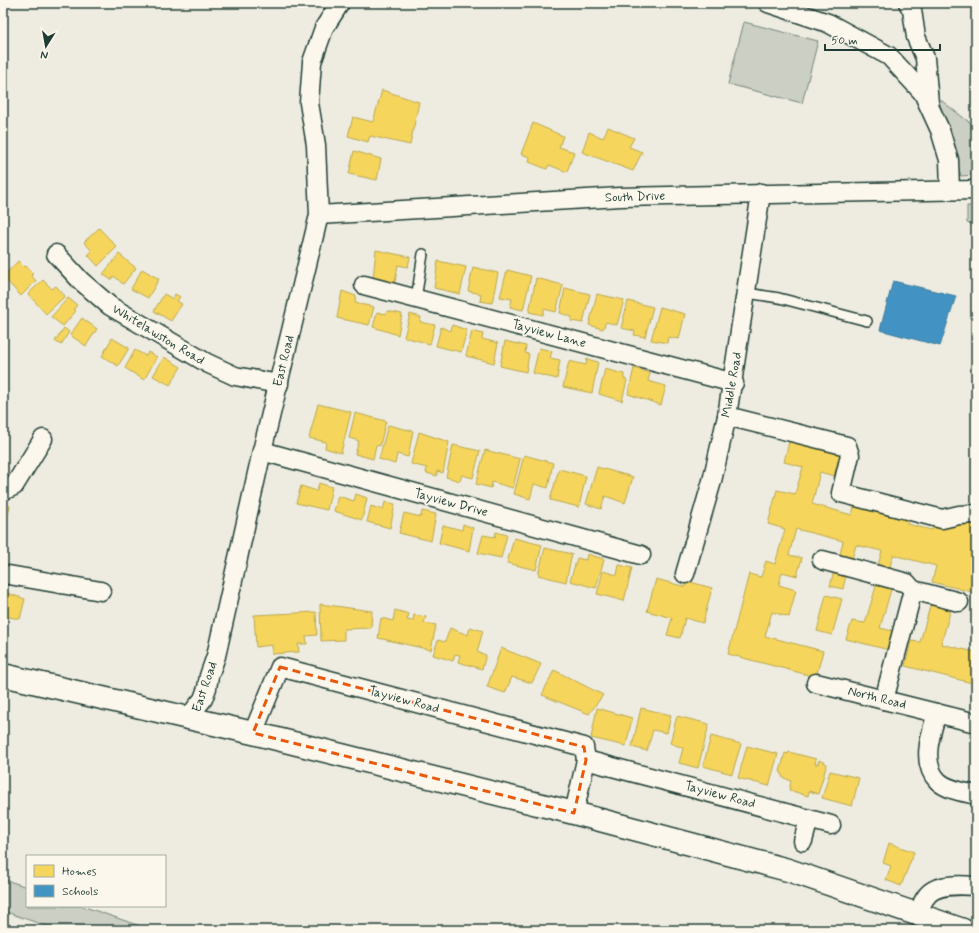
<svg xmlns="http://www.w3.org/2000/svg" width="979" height="933" viewBox="0 0 979 933" font-family="Mynerve,sans-serif">
  <style>
    .green { fill: #cbcfc4; stroke: #75867c }
    .homes { fill: #f6d55c; stroke: #b6a750 }
    .schools { fill: #4393c3; stroke: #387998 }
    .lines { fill: none; stroke-linecap: round; stroke-linejoin: round }
    .lane-casing { stroke: #1f3d34; stroke-width: 12 }
    .street-casing { stroke: #1f3d34; stroke-width: 21 }
    .secondary-casing { stroke: #1f3d34; stroke-width: 25 }
    .lane { stroke: #fbf7ec; stroke-width: 9 }
    .street { stroke: #fbf7ec; stroke-width: 18 }
    .secondary { stroke: #fbf7ec; stroke-width: 22 }
    .marked { fill: none; stroke: #e8590c; stroke-width: 3; stroke-dasharray: 8 5; stroke-linejoin: round }
    .labels { text-anchor: middle; dominant-baseline: central; stroke-width: 4; stroke-linejoin: round; paint-order: stroke }
    .street-label { font-size: 13px; fill: #1f3d34; stroke: #fbf7ec }
  </style>
  <rect width="100%" height="100%" fill="#eeece1"/>
  <filter id="ink" filterUnits="userSpaceOnUse"><feTurbulence type="fractalNoise" baseFrequency=".025" numOctaves="2"/><feDisplacementMap in="SourceGraphic" scale="8" xChannelSelector="R" yChannelSelector="G"/><feConvolveMatrix kernelMatrix="1 2 1 2 8 2 1 2 1" color-interpolation-filters="sRGB"/></filter>
  <g filter="url(#ink)">
    <!-- green -->
    <g class="green">
      <path d="M744 22 818 41 802 103 728 84Z"/>
      <path d="M938 98 973 125H976V175L961 176Z"/>
      <path d="M967 206H976V225L967 223Z"/>
      <path d="M3 879 27 887V906H82L152 930H58L3 911Z"/>
    </g>
    <!-- homes -->
    <g class="homes">
      <path d="M658 3H679L678 8Z"/>
      <path d="M382 90 419 102 410 145 370 136 368 142 348 136 353 117 373 122Z"/>
      <path d="M533 123 563 136 559 147 574 152 567 172 549 165 547 169 529 162 530 157 521 154Z"/>
      <path d="M608 127 634 138 629 147 642 152 633 171 582 152 589 132 603 138Z"/>
      <path d="M354 151 381 159 377 180 349 174Z"/>
      <path d="M99 228 117 247 98 266 88 255 92 251 84 242Z"/>
      <path d="M376 250 410 257 408 267 398 265 395 282 373 278Z"/>
      <path d="M119 254 136 268 123 284 114 276 111 280 103 274Z"/>
      <path d="M18 261 24 267 26 266 33 274 31 275 36 281 21 296 3 277Z"/>
      <path d="M438 261 466 267 460 294 434 288Z"/>
      <path d="M473 267 498 273 492 303 480 301 481 294 468 291Z"/>
      <path d="M142 269 159 279 148 298 131 289Z"/>
      <path d="M507 270 531 276 523 310 510 307 512 299 500 297Z"/>
      <path d="M536 278 563 285 556 312 544 309 543 315 529 312Z"/>
      <path d="M43 280 52 289 56 286 65 296 46 314 28 294Z"/>
      <path d="M565 288 590 294 583 323 571 321 572 317 560 313Z"/>
      <path d="M342 291 356 296 355 303 374 307 369 325 337 318Z"/>
      <path d="M164 294 173 299 175 294 180 297 177 301 182 304 171 321 154 311Z"/>
      <path d="M597 294 624 300 617 325 606 322 603 329 589 325Z"/>
      <path d="M68 298 77 305 74 309 76 311 63 326 51 317Z"/>
      <path d="M628 301 653 307 645 337 634 335 635 331 621 328Z"/>
      <path d="M660 307 685 314 679 339 668 337 667 343 651 340Z"/>
      <path d="M387 311 402 314 398 335 373 327 377 312 386 314Z"/>
      <path d="M410 314 421 317 420 322 435 325 430 344 404 337Z"/>
      <path d="M82 318 97 329 86 346 70 335Z"/>
      <path d="M452 325 467 330 461 352 436 346 441 327 451 331Z"/>
      <path d="M64 328 69 332 61 345 55 341Z"/>
      <path d="M472 331 483 334 482 339 498 343 494 363 466 356Z"/>
      <path d="M112 338 129 348 118 366 102 356Z"/>
      <path d="M505 341 526 346 525 353 529 354 526 372 500 366Z"/>
      <path d="M539 348 552 351 550 358 560 360 557 379 533 373Z"/>
      <path d="M135 350 146 356 148 352 157 357 144 380 125 368Z"/>
      <path d="M164 357 181 367 170 385 153 376Z"/>
      <path d="M587 359 598 362 592 393 563 387 569 361 586 365Z"/>
      <path d="M634 368 650 373 648 381 666 386 661 405 628 394Z"/>
      <path d="M605 369 624 374V379L627 380 622 401 599 394Z"/>
      <path d="M318 404 351 412 341 453 325 448 326 442 309 438Z"/>
      <path d="M355 413 386 421 380 446 376 445 373 459 355 454 359 441 349 438Z"/>
      <path d="M388 425 413 431 408 457 397 454 395 464 379 459Z"/>
      <path d="M419 432 449 442 443 473 437 471V476L426 473 427 468 411 464Z"/>
      <path d="M791 434 842 448 834 476 820 472 812 504 852 515 856 499 910 513 907 524 932 530 935 519 964 526 967 517 976 519V593L932 582 936 566 893 555 888 575 876 572 882 551 856 545 850 566 838 563 843 541 796 529 789 555 802 558 797 576 782 572 779 585 796 590 789 617 772 612 765 636 823 651 816 677 728 654 749 574 761 577 766 561 775 564 785 529 768 524 777 490 795 494 803 467 784 462Z"/>
      <path d="M453 445 480 451 473 478 462 475 460 481 446 477Z"/>
      <path d="M485 450 520 459 513 488 492 482 491 488 476 484Z"/>
      <path d="M524 455 553 463 548 488 534 484 530 499 514 494Z"/>
      <path d="M597 467 633 477 625 503 605 496 601 509 586 504Z"/>
      <path d="M559 469 586 476 579 507 550 500Z"/>
      <path d="M319 483 332 487 327 510 296 503 301 486 317 491Z"/>
      <path d="M356 494 367 498 362 520 334 511 338 496 354 501Z"/>
      <path d="M385 502 395 504 390 528 367 522 371 506 383 510Z"/>
      <path d="M3 505 10 506 5 529 3 528Z"/>
      <path d="M422 511 436 514 431 541 399 533 404 513 421 517Z"/>
      <path d="M463 524 473 528 469 551 439 543 443 525 462 530Z"/>
      <path d="M496 532 507 535 501 558 478 553 483 535 495 537Z"/>
      <path d="M514 538 542 545 536 570 507 563Z"/>
      <path d="M545 548 572 554 566 582 538 575Z"/>
      <path d="M587 554 604 559 596 588 570 581 577 558 586 560Z"/>
      <path d="M619 565 632 568 624 601 597 594 603 571 617 575Z"/>
      <path d="M834 571 846 575 843 589 830 586Z"/>
      <path d="M656 579 686 587 687 581 712 588 703 623 685 618 680 638 667 635 672 618 647 611Z"/>
      <path d="M877 583 892 586 880 628 893 631 889 650 846 639 852 621 865 623Z"/>
      <path d="M7 593 25 599 20 619 3 616V594L6 595Z"/>
      <path d="M826 595 842 599 832 635 817 631Z"/>
      <path d="M931 603 951 609 941 644 975 652 976 648V684L905 666 911 641 920 642Z"/>
      <path d="M320 604 372 611 371 628 344 629V640L321 641Z"/>
      <path d="M395 610 409 614 407 620 413 621 414 615 426 617 424 623 436 625 431 650 378 638 381 618 393 621Z"/>
      <path d="M316 612 317 635 306 636 307 644H298L299 652 272 654V645L256 647 254 615Z"/>
      <path d="M470 627 483 631 477 652 486 655 482 669 458 662 460 655 455 654 453 661 433 655 438 640 445 642 450 628 468 635Z"/>
      <path d="M501 648 541 664 532 683 512 677 505 693 487 687Z"/>
      <path d="M554 670 603 695 589 714 542 695Z"/>
      <path d="M597 708 632 718 626 746 591 738Z"/>
      <path d="M641 708 671 715 667 733 653 730 647 751 632 747Z"/>
      <path d="M677 716 709 724 698 768 679 763 683 748 670 743Z"/>
      <path d="M711 736 741 744 732 774 703 766Z"/>
      <path d="M747 746 778 754 769 786 738 778Z"/>
      <path d="M789 752 816 759 815 764H818L819 760 827 764 818 794 809 791 808 796 789 790 791 781 782 777V773L780 772 785 753 788 754Z"/>
      <path d="M830 771 859 778 852 806 822 798Z"/>
      <path d="M889 843 914 852 901 886 886 880 891 866 883 863Z"/>
    </g>
    <!-- schools -->
    <path class="schools" d="M893 281 956 296 940 346 880 330Z"/>
    <g class="lines">
      <defs>
        <g id="lane">
          <path d="M747 293 779 298 867 321"/>
          <path d="M416 299 423 254"/>
        </g>
        <g id="street">
          <path d="M768 3 828 23 889 56 923 93 940 130 949 160 950 190"/>
          <path d="M908 3 912 10 916 37 925 58 929 103"/>
          <path d="M319 215 620 197 976 190"/>
          <path d="M56 254 81 281 110 306 207 363 235 376 279 384"/>
          <path d="M364 285 734 383"/>
          <path d="M727 416 847 446 850 455 841 493 942 519 959 515 976 514"/>
          <path d="M262 451 641 555"/>
          <path d="M3 491 14 486 43 439"/>
          <path d="M822 560 907 583 913 590 959 602"/>
          <path d="M3 574 101 591"/>
          <path d="M685 574 712 481 727 416 761 193"/>
          <path d="M816 683 976 723"/>
          <path d="M884 700 913 590"/>
          <path d="M937 713C931 733 920 763 938 781 947 790 964 792 976 795"/>
          <path d="M194 719 195 709 203 699 207 688 209 676 216 656 262 451 319 215 316 145 309 103 312 62 324 28 340 3"/>
          <path d="M253 733 280 667 584 747 586 760 574 813"/>
          <path d="M586 760 831 825"/>
          <path d="M803 841 809 819"/>
          <path d="M918 914C920 909 922 902 926 897 935 883 961 885 976 886"/>
        </g>
        <path id="secondary" d="M3 675 253 733 574 813 788 870 963 930"/>
      </defs>
      <!-- lane casing -->
      <use href="#lane" class="lane-casing"/>
      <!-- street casing -->
      <use href="#street" class="street-casing"/>
      <!-- secondary casing -->
      <use href="#secondary" class="secondary-casing"/>
      <!-- lane -->
      <use href="#lane" class="lane"/>
      <!-- street -->
      <use href="#street" class="street"/>
      <!-- secondary -->
      <use href="#secondary" class="secondary"/>
    </g>
  </g>
  <!-- marked area -->
  <path class="marked" d="M280 667 584 747 586 760 574 813 253 733Z"/>
  <g class="labels">
    <!-- street labels -->
    <g class="street-label">
      <text transform="translate(635 197) rotate(-2)">South Drive</text>
      <text transform="translate(549 334) rotate(15)">Tayview Lane</text>
      <text transform="translate(158 335) rotate(31)">Whitelawston Road</text>
      <text transform="translate(284 361) rotate(-76)">East Road</text>
      <text transform="translate(732 385) rotate(-80)">Middle Road</text>
      <text transform="translate(451 503) rotate(15)">Tayview Drive</text>
      <text transform="translate(205 687) rotate(-71)">East Road</text>
      <text transform="translate(877 698) rotate(14)">North Road</text>
      <text transform="translate(404 700) rotate(15)">Tayview Road</text>
      <text transform="translate(720 795) rotate(15)">Tayview Road</text>
    </g>
  </g>
  <!-- margin -->
  <rect width="979" height="933" fill="none" stroke="#fbf7ec" stroke-width="16"/>
  <rect x="8" y="8" width="963" height="917" fill="none" stroke="#1f3d34" stroke-width="1.5" filter="url(#ink)"/>
  <!-- legend -->
  <rect x="26" y="855" width="140" height="52" fill="#fbf7ec" stroke="#a3ada2"/>
  <rect x="34" y="865" width="20" height="12" fill="#f6d55c" stroke="#a3ada2"/>
  <text x="62" y="875" font-size="12" fill="#1f3d34">Homes</text>
  <rect x="34" y="885" width="20" height="12" fill="#4393c3" stroke="#a3ada2"/>
  <text x="62" y="895" font-size="12" fill="#1f3d34">Schools</text>
  <!-- north arrow -->
  <g transform="translate(46 46) rotate(191)" stroke="#fbf7ec" stroke-width="3" paint-order="stroke">
  <path d="M0-3L7 15L0 10L-7 15Z" fill="#1f3d34"/>
  <text y="-6" font-size="11" font-weight="bold" text-anchor="middle" fill="#1f3d34">N</text>
  </g>
  <!-- scale -->
  <path d="M825 44v6h115v-6" fill="none" stroke="#1f3d34" stroke-width="2"/>
  <text x="831" y="44" font-size="12" fill="#1f3d34" stroke="#fbf7ec" stroke-width="3" paint-order="stroke">50 m</text>
</svg>
